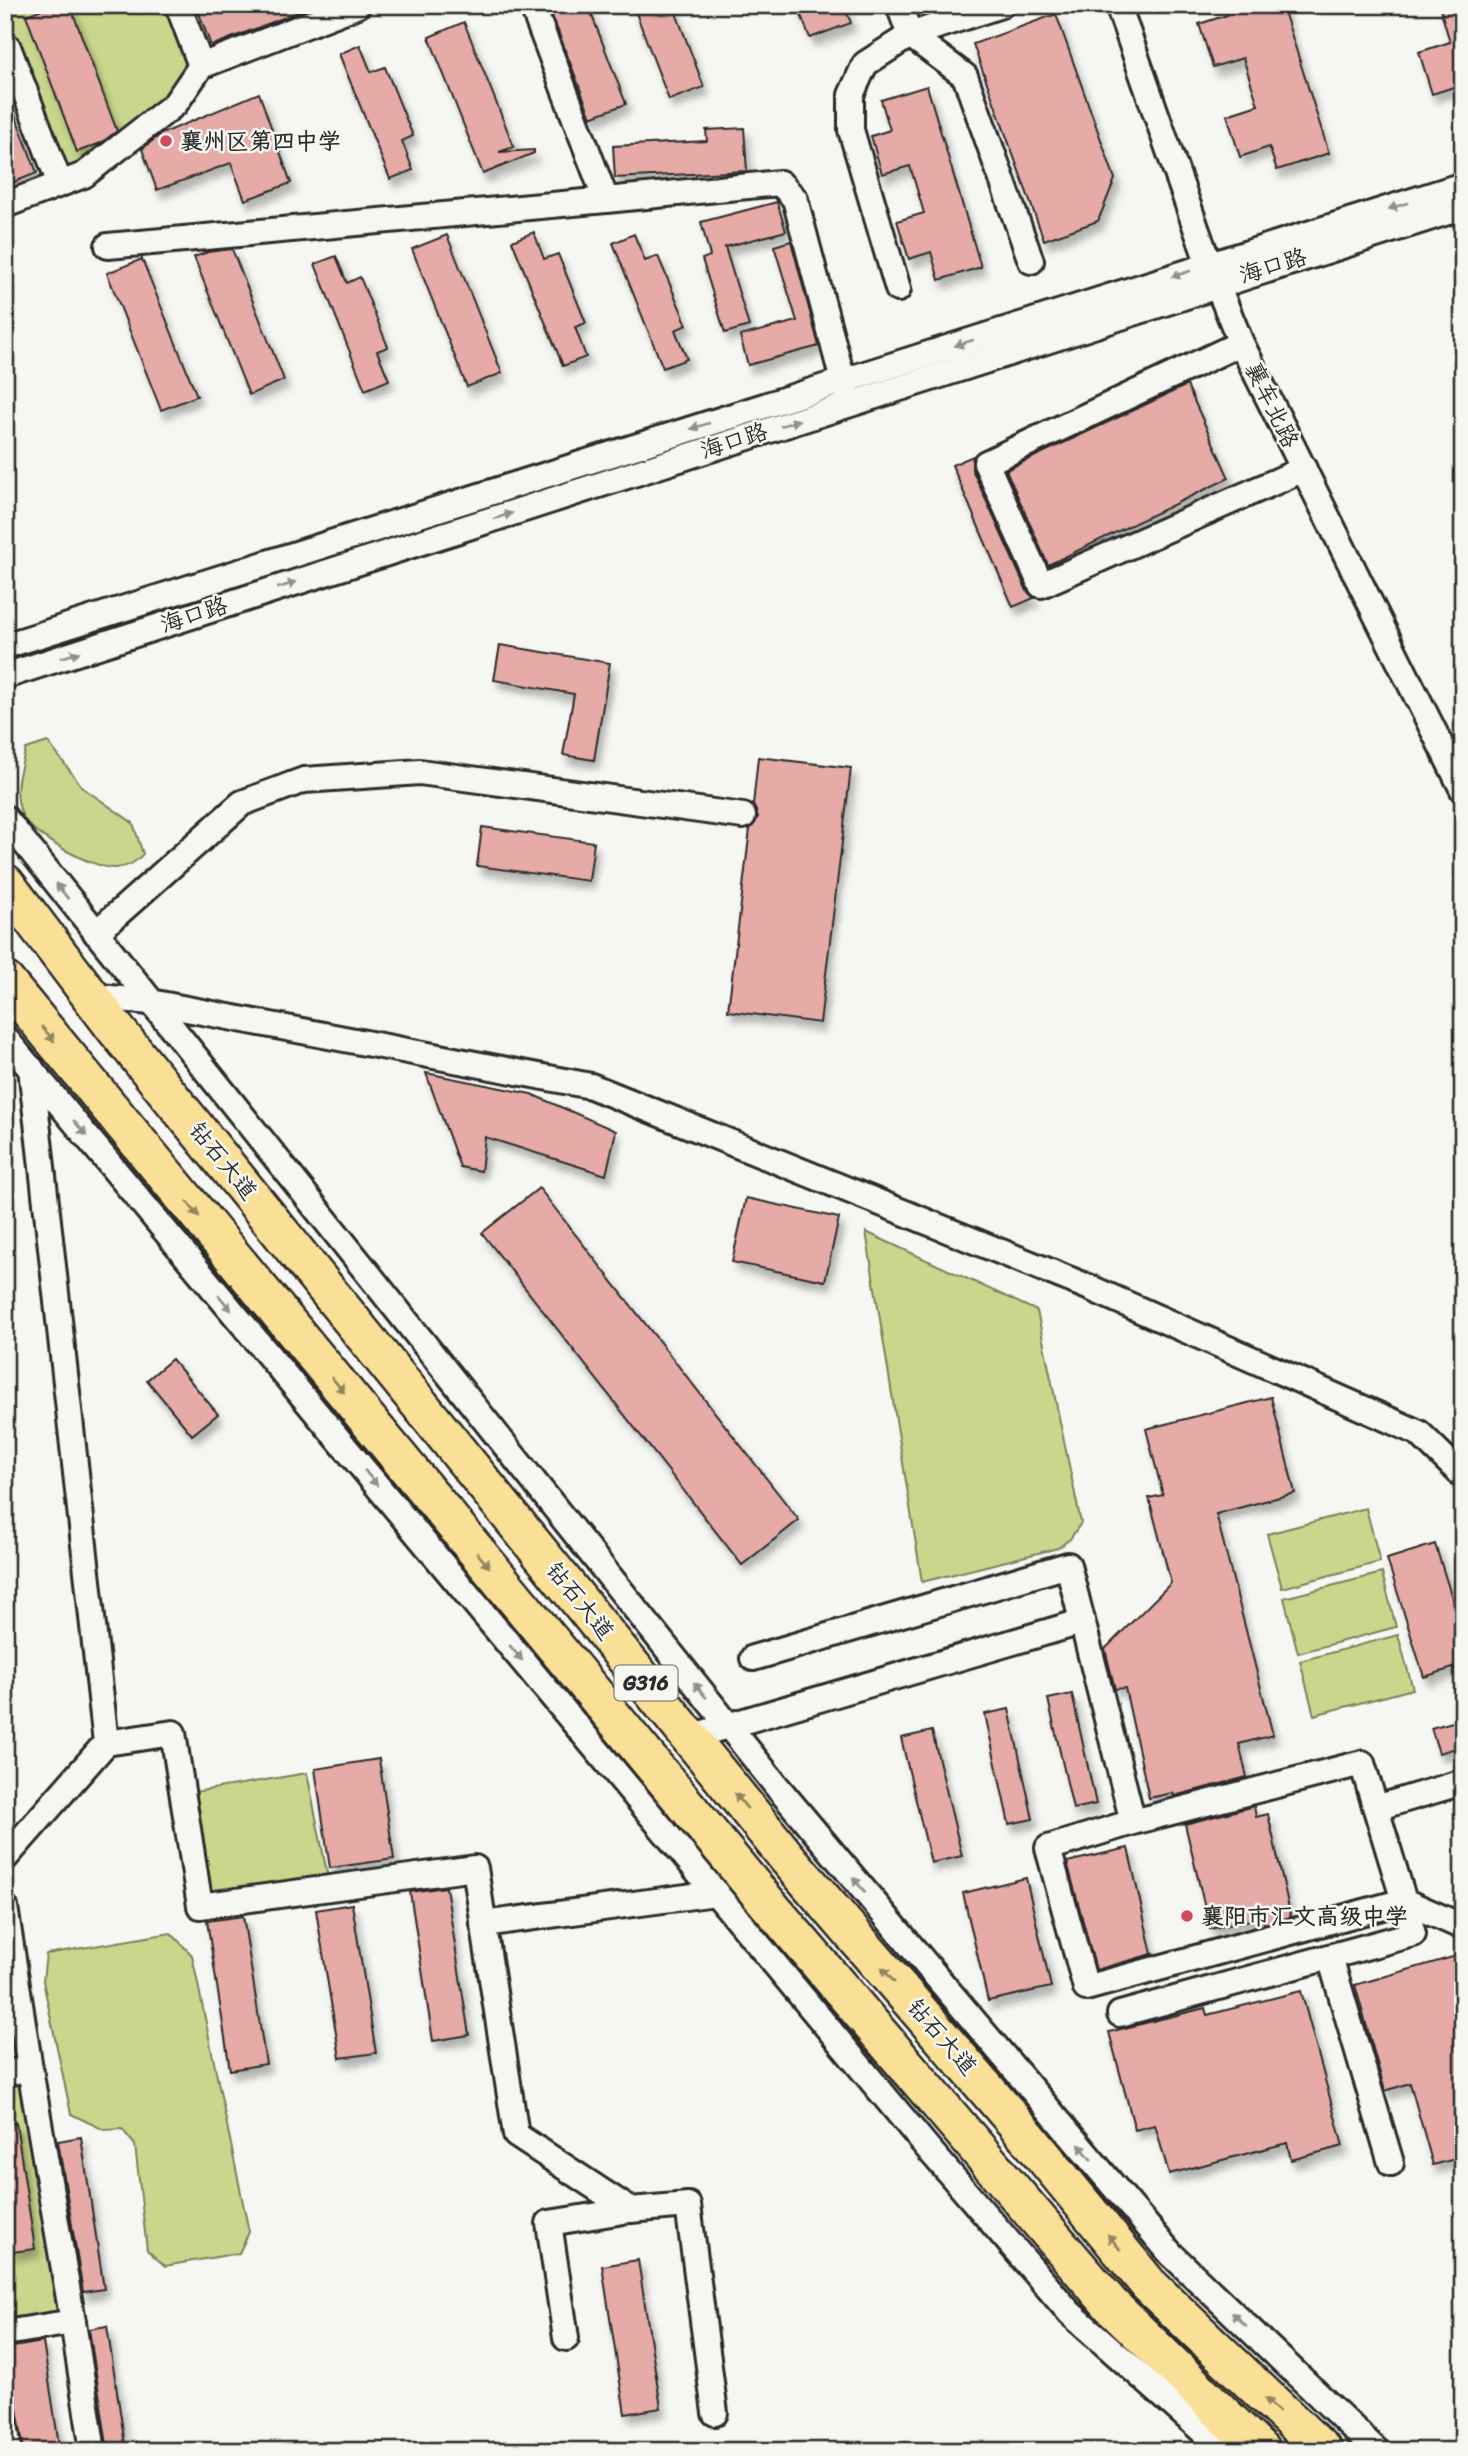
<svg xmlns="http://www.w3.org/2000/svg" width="1468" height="2456" viewBox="0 0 1468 2456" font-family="Sriracha,'LXGW WenKai TC',sans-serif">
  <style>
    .green { fill: #c8d78b; stroke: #7a815b; stroke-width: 2 }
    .building { fill: #e6aba6; stroke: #2b2b2b; stroke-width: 2; filter: url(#shadow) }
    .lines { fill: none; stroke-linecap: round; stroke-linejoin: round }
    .minor-casing { stroke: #2b2b2b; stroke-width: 30 }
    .highway-casing { stroke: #2b2b2b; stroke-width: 42 }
    .minor { stroke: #f6f6f2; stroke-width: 24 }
    .highway { stroke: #fadf96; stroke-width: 37 }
    .oneway { fill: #90908e }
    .oneway2 { fill: #928560 }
    .poi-dot { fill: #d1495b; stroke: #f6f6f2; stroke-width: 2.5 }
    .labels { text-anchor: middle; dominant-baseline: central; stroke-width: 5; stroke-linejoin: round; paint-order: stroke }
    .shield { fill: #f6f6f2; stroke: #686867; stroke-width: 2 }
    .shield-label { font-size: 21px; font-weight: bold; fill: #2b2b2b }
    .poi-label { font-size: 23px; font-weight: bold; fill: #2b2b2b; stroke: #f6f6f2; text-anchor: start }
    .street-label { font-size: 23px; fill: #2b2b2b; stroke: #f6f6f2 }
  </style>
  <defs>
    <filter id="shadow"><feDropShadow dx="4.5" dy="8" stdDeviation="3.5" flood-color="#0004"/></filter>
  </defs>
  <rect width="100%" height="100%" fill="#f6f6f2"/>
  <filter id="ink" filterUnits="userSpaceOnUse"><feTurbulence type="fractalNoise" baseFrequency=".0143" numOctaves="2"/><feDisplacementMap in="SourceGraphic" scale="14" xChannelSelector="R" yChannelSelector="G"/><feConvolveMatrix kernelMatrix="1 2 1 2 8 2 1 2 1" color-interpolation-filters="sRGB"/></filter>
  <g filter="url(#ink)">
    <!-- green -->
    <g class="green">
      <path d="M5 5H178L201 66 175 104 60 184 5 48Z"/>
      <path d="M48 742 83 788 133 823 143 854C136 863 128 867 116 868 96 870 31 835 23 817 12 793 19 773 26 749Z"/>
      <path d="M866 1232 1037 1311 1081 1523 1070 1539 1058 1548 922 1582Z"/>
      <path d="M1366 1508 1380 1562 1282 1588 1267 1534Z"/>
      <path d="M1382 1573 1396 1627 1298 1653 1284 1598Z"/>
      <path d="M1398 1635 1413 1689 1314 1715 1300 1661Z"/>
      <path d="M307 1773 330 1888 200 1906 182 1794Z"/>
      <path d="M171 1933 192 1955 249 2232 239 2253 165 2266 147 2250 135 2145 122 2129 104 2130 71 2114 43 1981 46 1954Z"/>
      <path d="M30 2069 73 2322 5 2333V2073Z"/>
    </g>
    <!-- building -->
    <g class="building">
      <path d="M53 5H70L117 131 101 143 77 152 26 15Z"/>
      <path d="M196 5H316L211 46Z"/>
      <path d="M548 5H588L626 104 591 117Z"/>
      <path d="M633 5H673L704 87 669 100Z"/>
      <path d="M797 5H844L851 23 810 38Z"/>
      <path d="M1224 5H1282L1329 153 1277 170 1269 147 1240 157 1227 115 1258 105 1243 58 1213 67 1199 24 1227 15Z"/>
      <path d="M1439 5H1463V84L1432 94 1419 52 1450 42Z"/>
      <path d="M1056 14 1115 179 1098 221 1044 240 973 44Z"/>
      <path d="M464 22 514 147 499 152 534 150V153L483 174 429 37Z"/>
      <path d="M360 45 371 72 385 67 413 136 402 141 413 170 390 179 339 54Z"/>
      <path d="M927 86 981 267 939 280 931 252 909 259 897 221 924 213 910 166 882 174 871 136 890 130 881 100Z"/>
      <path d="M7 93 37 173 9 184 5 173Z"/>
      <path d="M259 93 291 183 245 200 231 163 157 190 142 149 161 134Z"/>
      <path d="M744 128 747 171 615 178 613 146 707 141 706 130Z"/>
      <path d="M777 202 786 231 725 247 749 326 725 333 702 259 710 256 701 222Z"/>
      <path d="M534 232 544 259 558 254 586 323 575 327 586 357 563 366 512 241Z"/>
      <path d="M634 234 645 261 658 256 687 325 675 330 687 359 663 368 613 243Z"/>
      <path d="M447 235 502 373 467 387 412 249Z"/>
      <path d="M791 241 819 346 748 365 740 336 797 321 774 246Z"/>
      <path d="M232 249 284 380 249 395 194 257 208 252Z"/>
      <path d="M336 256 347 283 360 277 388 347 377 351 389 380 365 390 315 264Z"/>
      <path d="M142 259 197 396 161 410 107 273Z"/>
      <path d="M1187 385 1229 478 1048 565 1006 470Z"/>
      <path d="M973 456 972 469 1027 591 1034 598 1013 607 952 465Z"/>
      <path d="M500 645 610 663 594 760 563 755 574 694 494 680Z"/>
      <path d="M758 757 851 768 820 1023 728 1011 750 829 758 817 753 805Z"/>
      <path d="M482 827 594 842 589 881 477 866Z"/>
      <path d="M426 1073 531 1094 616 1131 606 1175 485 1137 481 1171 460 1167Z"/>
      <path d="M539 1188 799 1520 742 1565 482 1233Z"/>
      <path d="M746 1198 839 1218 825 1281 732 1262Z"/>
      <path d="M172 1359 218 1414 192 1435 147 1380Z"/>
      <path d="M1271 1397 1295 1493 1216 1514 1273 1735 1239 1744 1247 1777 1174 1796 1173 1793 1149 1798 1125 1688 1115 1689 1105 1649 1171 1583 1149 1498 1163 1495 1146 1429Z"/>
      <path d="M1435 1544 1463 1633V1665L1424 1677 1387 1559Z"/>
      <path d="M1072 1694 1096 1804 1073 1809 1048 1699Z"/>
      <path d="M1009 1709 1033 1819 1009 1824 985 1714Z"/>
      <path d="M1463 1719V1746L1439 1753 1431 1728Z"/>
      <path d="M932 1731 962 1856 931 1863 901 1738Z"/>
      <path d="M379 1759 394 1859 330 1868 315 1769Z"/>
      <path d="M1254 1806 1256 1817 1268 1814 1291 1917 1264 1924 1263 1917 1210 1929 1185 1824Z"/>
      <path d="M1128 1848 1152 1954 1096 1970 1067 1862Z"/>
      <path d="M1026 1878 1051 1987 988 2001 963 1893Z"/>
      <path d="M446 1887 469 2035 433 2041 410 1892Z"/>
      <path d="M352 1904 376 2053 340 2058 316 1910Z"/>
      <path d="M243 1916 266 2064 230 2070 207 1921Z"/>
      <path d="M1463 1954V2157L1433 2165 1410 2083 1385 2091 1355 1985Z"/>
      <path d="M1301 1991 1343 2146 1291 2160 1287 2143 1169 2174 1155 2125 1135 2130 1109 2032 1205 2008 1207 2015Z"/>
      <path d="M16 2123 35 2249 12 2252 5 2209V2124Z"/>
      <path d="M81 2137 104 2289 83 2292 58 2141Z"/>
      <path d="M638 2260 661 2408 625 2414 602 2266Z"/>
      <path d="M107 2326 126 2451H108L89 2329Z"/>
      <path d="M43 2342 60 2451H24L7 2348Z"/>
    </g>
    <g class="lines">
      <defs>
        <g id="minor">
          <path d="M178 5 201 66 358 5"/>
          <path d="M532 5 606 200 780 183 795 199 847 396"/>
          <path d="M899 5 910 35 965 76 1031 261"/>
          <path d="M1118 5 1209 265 1241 343 1463 790"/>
          <path d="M5 48 8 47 60 184"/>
          <path d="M5 205 84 175 175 104 201 66"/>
          <path d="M108 246 606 200"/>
          <path d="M898 289 851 130V95L865 64 910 35 1001 5"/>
          <path d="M1241 343 986 463 1041 585 1304 469"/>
          <path d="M5 646 1463 185"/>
          <path d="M5 676 1463 207"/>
          <path d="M5 818 779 1789 935 1975 1171 2254 1377 2451"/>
          <path d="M96 933 242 803 304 780 420 772 743 816"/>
          <path d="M91 996 150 1002 591 1086 1088 1287 1419 1433 1463 1476"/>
          <path d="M5 1038 926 2146 1070 2313 1225 2451"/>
          <path d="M753 1658 1068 1565 1133 1822 1048 1848 1086 1988 1404 1901 1362 1763 1133 1822"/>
          <path d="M690 1737 1081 1622"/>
          <path d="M106 1743 173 1733 200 1906 475 1868 516 2135 630 2210 688 2205 715 2413"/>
          <path d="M1376 1808 1463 1782"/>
          <path d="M5 1858 106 1743 31 1068"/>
          <path d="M1404 1901 1463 1927"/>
          <path d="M5 1907 30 2069 5 2073"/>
          <path d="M483 1924 716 1893"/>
          <path d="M1330 1957 1391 2163"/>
          <path d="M1120 2014 1413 1934 1404 1901"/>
          <path d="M30 2069 73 2322"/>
          <path d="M5 2333 73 2322 93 2451"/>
          <path d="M566 2338 549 2223 630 2210"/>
          <path d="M5 2423 9 2451"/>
        </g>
        <g id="highway">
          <path d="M5 883 114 1027 789 1860 1026 2135 1149 2285 1323 2451"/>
          <path d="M5 981 758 1892 1111 2305 1261 2451"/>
        </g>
      </defs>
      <!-- minor casing -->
      <use href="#minor" class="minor-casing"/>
      <!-- highway casing -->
      <use href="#highway" class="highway-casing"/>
      <!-- minor -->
      <use href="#minor" class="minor"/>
      <!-- highway -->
      <use href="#highway" class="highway"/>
    </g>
    <!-- one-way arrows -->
    <defs><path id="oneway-solid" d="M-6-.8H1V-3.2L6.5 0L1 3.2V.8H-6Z" transform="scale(1.75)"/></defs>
    <g class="oneway">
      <use href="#oneway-solid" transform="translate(1398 206) rotate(162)"/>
      <use href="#oneway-solid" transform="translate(1181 274) rotate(162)"/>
      <use href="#oneway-solid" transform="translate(964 343) rotate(162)"/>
      <use href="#oneway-solid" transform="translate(790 423) rotate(-18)"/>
      <use href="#oneway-solid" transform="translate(700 426) rotate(162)"/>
      <use href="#oneway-solid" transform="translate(503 516) rotate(-18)"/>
      <use href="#oneway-solid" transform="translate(287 585) rotate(-18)"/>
      <use href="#oneway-solid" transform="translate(70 655) rotate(-18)"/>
      <use href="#oneway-solid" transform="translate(62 891) rotate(-128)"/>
      <use href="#oneway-solid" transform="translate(80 1128) rotate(50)"/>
      <use href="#oneway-solid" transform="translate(225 1303) rotate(50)"/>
      <use href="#oneway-solid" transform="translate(371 1478) rotate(50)"/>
      <use href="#oneway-solid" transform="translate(516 1653) rotate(50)"/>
      <use href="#oneway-solid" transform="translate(700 1690) rotate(-129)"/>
      <use href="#oneway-solid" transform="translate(859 1885) rotate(-130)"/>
      <use href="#oneway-solid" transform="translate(1085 2152) rotate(-130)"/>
      <use href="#oneway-solid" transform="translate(1239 2319) rotate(-136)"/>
    </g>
    <g class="oneway2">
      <use href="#oneway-solid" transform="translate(48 1034) rotate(50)"/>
      <use href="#oneway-solid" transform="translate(193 1209) rotate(50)"/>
      <use href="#oneway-solid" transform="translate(338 1385) rotate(50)"/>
      <use href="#oneway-solid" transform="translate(483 1560) rotate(50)"/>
      <use href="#oneway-solid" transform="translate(741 1801) rotate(-129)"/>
      <use href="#oneway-solid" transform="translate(888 1975) rotate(-131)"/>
      <use href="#oneway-solid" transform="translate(1114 2242) rotate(-129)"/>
      <use href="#oneway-solid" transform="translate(1272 2405) rotate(-136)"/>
    </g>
  </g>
  <!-- markers -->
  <g class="poi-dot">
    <circle cx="166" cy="141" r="7"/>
    <circle cx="1187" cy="1916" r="7"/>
  </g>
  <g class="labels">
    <!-- shield labels -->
    <rect class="shield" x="614.5" y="1665.5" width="63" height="35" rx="5"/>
    <g class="shield-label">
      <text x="646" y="1683">G316</text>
    </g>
    <!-- poi labels -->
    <g class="poi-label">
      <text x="180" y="141">襄州区第四中学</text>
      <text x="1201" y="1916">襄阳市汇文高级中学</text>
    </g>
    <!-- street labels -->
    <g class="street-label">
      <text transform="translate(1273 266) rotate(-17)">海口路</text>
      <text transform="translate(1272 405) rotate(64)">襄车北路</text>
      <text transform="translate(734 441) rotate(-18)">海口路</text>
      <text transform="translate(194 615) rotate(-18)">海口路</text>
      <text transform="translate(223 1161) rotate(51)">钻石大道</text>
      <text transform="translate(580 1601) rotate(51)">钻石大道</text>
      <text transform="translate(942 2037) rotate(49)">钻石大道</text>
    </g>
  </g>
  <!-- margin -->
  <rect width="1468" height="2456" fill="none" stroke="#f6f6f2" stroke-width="28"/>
  <rect x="14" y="14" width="1440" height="2428" fill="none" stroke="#2b2b2b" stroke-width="2.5" filter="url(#ink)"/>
</svg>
